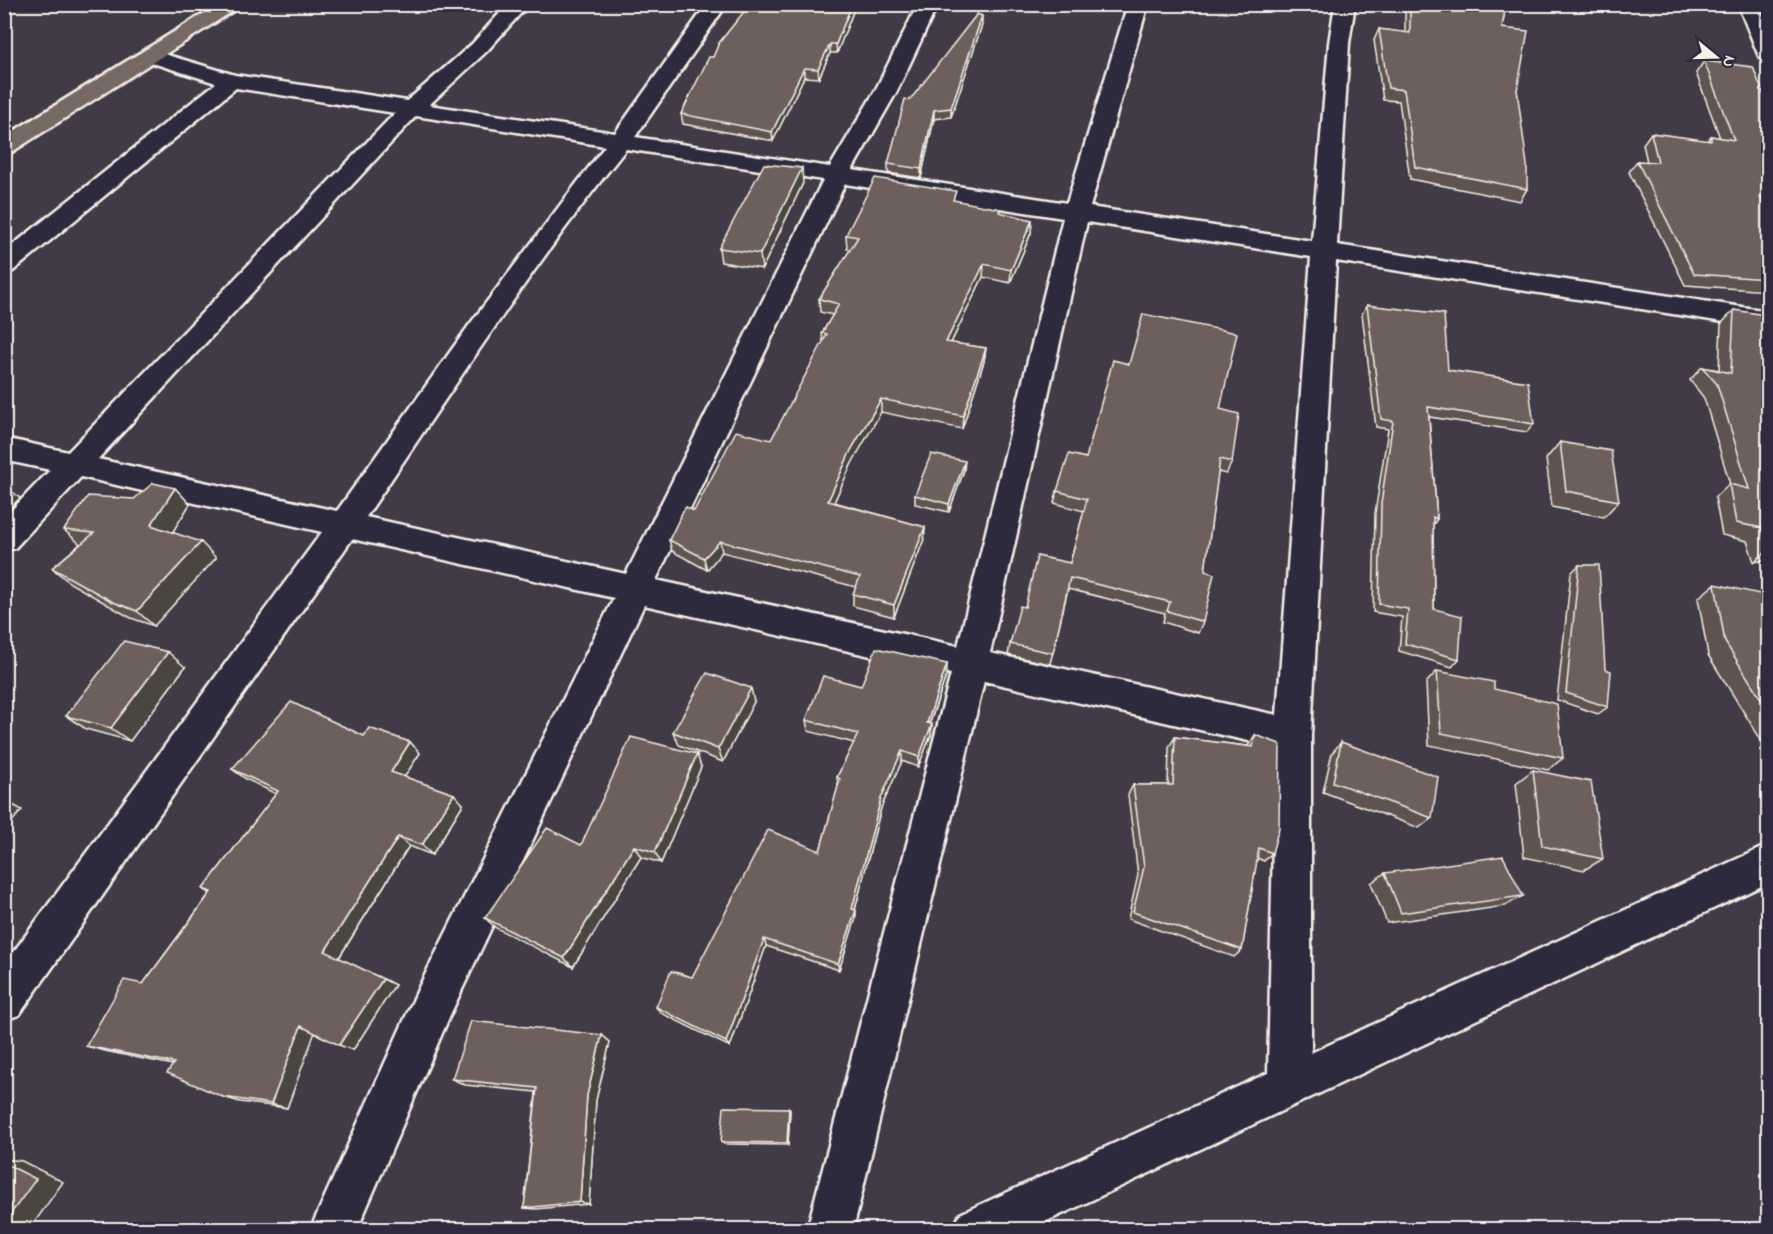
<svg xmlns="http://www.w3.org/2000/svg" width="1773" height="1234" viewBox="0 0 1773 1234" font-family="'Indie Flower',sans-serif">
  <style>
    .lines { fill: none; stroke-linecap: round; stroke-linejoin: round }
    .minor-casing { stroke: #f4f1e8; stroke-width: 5 }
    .major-casing { stroke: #f4f1e8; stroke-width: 5 }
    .minor { fill: #2f2a3d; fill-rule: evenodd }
    .major { fill: #766964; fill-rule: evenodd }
    .wall { fill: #5e534f; stroke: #f4f1e8; stroke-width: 1.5 }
    .shaded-wall { fill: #4c4440; stroke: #f4f1e8; stroke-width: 1.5 }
    .building { fill: #6d615c; stroke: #f4f1e8; stroke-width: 1.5 }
  </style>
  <rect width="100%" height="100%" fill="#423a46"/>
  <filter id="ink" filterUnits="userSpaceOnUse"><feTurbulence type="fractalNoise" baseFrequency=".0167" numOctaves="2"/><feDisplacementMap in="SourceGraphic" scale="12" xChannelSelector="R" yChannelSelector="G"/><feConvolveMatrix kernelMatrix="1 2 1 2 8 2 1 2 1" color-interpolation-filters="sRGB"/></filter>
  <g filter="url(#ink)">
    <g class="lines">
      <defs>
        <g id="minor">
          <path d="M508 4H529L486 52 429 105 615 133 707 4H727L635 137 830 167 875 91 918 4H938L897 91 852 170 1067 203 1128 4H1148L1090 207 1312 241 1329 43 1335 4H1355L1349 43 1337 245 1768 311V329L1336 261 1311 735V1053L1768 845V883L1028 1230H953L960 1214 1268 1073 1275 747 984 681 853 1230H807L951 674 644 605 450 1015 357 1230H310L420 985 614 598 352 539 19 1015 4 1020V965L322 532 81 477 15 548 4 551V518L50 470 4 460V438L68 452 395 113 236 88 13 271 4 273V252L216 83 143 60 140 56 143 52 150 50 157 52 235 75 407 101 472 44ZM416 116 605 146 470 324 337 511 98 459ZM626 149 823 180 626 574 366 517C450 393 532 266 626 149ZM845 184 1063 218 958 646 656 580ZM1087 222 1311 257 1277 715 990 653Z"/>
          <path d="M1738 4H1758L1768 30V60L1761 58 1758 54Z"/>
        </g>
        <path id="major" d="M219 4H244L12 152 4 154V137Z"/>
      </defs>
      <!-- minor casing -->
      <use href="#minor" class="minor-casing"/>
      <!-- major casing -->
      <use href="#major" class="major-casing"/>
      <!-- minor -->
      <use href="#minor" class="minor"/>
      <!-- major -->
      <use href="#major" class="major"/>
    </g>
    <!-- wall -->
    <g class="wall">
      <path d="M856 4 837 53H830L819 78 804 77 773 141 683 124 681 114 713 57Z"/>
      <path d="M1405 4H1506L1502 28 1517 90 1527 189 1520 201 1410 179 1399 101 1383 100 1374 40 1379 29 1405 33Z"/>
      <path d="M982 25 951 117 934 119 921 178 888 173V164L910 100Z"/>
      <path d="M1704 61 1768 106V210H1767L1768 213V291L1685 285 1629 172 1637 161 1647 162 1643 144 1651 133 1707 141 1711 136 1720 138 1696 73Z"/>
      <path d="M803 183 762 269 721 262 719 248Z"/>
      <path d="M955 201 1000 213 1032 220 1031 233 1010 283 983 277 951 343 986 348 984 361 962 429 881 412 852 463 834 502 925 527 924 539 894 617 853 606V594L856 587 722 552 707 570 672 551 669 540 694 511 771 440 823 343 822 333 833 315 820 312 819 299 851 249H847L846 235Z"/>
      <path d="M1367 305 1448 370 1534 424 1527 432 1429 417 1437 519 1433 525 1434 609 1459 659 1452 667 1399 651 1402 617 1373 612 1375 513 1388 429 1376 427 1362 314Z"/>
      <path d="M1734 310 1765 406 1768 424V559L1754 562 1747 541 1722 535 1715 497 1729 484H1730L1704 398 1690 380 1702 367 1719 370 1721 324Z"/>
      <path d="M1220 409 1232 462 1226 474 1218 472 1205 571 1203 622 1198 633 1163 622 1165 613 1068 589 1050 664 1008 655 1010 644 1025 607 1070 563 1084 511 1054 503 1057 491 1086 458Z"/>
      <path d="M1560 442 1619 501 1604 517 1552 507 1546 459Z"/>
      <path d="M964 470 949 512 915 504V495Z"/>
      <path d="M175 488 190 504 172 532 216 558 154 626 131 618 70 583 52 568 80 544 64 530 134 499Z"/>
      <path d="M1579 565 1608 707 1598 714 1557 700 1571 573Z"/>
      <path d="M1715 584 1768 638V747L1766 748 1708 655 1698 598Z"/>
      <path d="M947 664 946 676 930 723 932 724 931 735 918 767 902 761 881 808 855 910 856 918 839 970 766 946 730 1047 661 1013 656 1007 692 977 820 851 838 787 837 777 854 743 808 731 806 720 861 686Z"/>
      <path d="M185 667 130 741 86 729 66 716Z"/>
      <path d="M1437 671 1563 758 1548 770 1429 745 1426 683Z"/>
      <path d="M754 702 723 762 679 745 673 732Z"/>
      <path d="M1255 735 1272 853 1264 861 1257 858 1242 950 1234 957 1128 919 1138 875 1128 795 1133 785H1168L1169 747 1175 737 1248 746Z"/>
      <path d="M364 736 410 742 420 753 404 777 463 804 432 855 409 846 339 958 383 979 395 985 353 1050 314 1033 287 1108 240 1102 223 1097 173 1065 105 1051 86 1046 143 984 210 893 203 889 276 794 246 779 232 769Z"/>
      <path d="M1341 742 1432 818 1419 828 1323 792 1332 753Z"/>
      <path d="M701 767 661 863 641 857 573 967 496 928 485 918 581 845Z"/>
      <path d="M1533 770 1603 859 1584 870 1524 857 1516 783Z"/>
      <path d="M1385 873 1523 896 1505 906 1387 923 1371 883Z"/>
      <path d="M602 1035 610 1042 596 1100 589 1204 536 1209 524 1208 536 1092 465 1085 452 1079Z"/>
      <path d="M789 1108 790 1110 788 1145 724 1144 721 1142Z"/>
    </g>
    <!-- shaded-wall -->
    <g class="shaded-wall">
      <path d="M852 4H856L837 53 836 44Z"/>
      <path d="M982 16V25L951 117V108Z"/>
      <path d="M830 44V53L819 78 818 69Z"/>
      <path d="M804 68V77L773 141 772 132Z"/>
      <path d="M934 110V119L921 178V169Z"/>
      <path d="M802 168 803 183 762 269 760 254Z"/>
      <path d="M1032 220 1031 233 1010 283 1011 270Z"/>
      <path d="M984 264 983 277 945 355 946 342Z"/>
      <path d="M986 348 984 361 962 429 963 416Z"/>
      <path d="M881 399V412L852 463 829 513 828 501 851 450Z"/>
      <path d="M965 461 964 470 949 512V504Z"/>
      <path d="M4 485 20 498 4 514Z"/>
      <path d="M175 488 190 504 167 541 151 525Z"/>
      <path d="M925 527 924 539 894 617V605Z"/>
      <path d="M720 541 722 552 707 570 704 558Z"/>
      <path d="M201 542 216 558 154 626 137 611Z"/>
      <path d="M1768 550V559L1754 562Z"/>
      <path d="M168 652 185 667 130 741 111 728Z"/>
      <path d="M947 664 946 676 926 733 927 723Z"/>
      <path d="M751 688 754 702 723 762 718 749Z"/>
      <path d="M932 724 931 735 918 767 919 757Z"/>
      <path d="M410 742 420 753 401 782 391 772Z"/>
      <path d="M902 751V761L881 808 853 917 852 909 881 798Z"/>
      <path d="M697 754 701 767 661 863 655 852Z"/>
      <path d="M454 794 463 804 432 855 422 845Z"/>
      <path d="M4 800 22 810 4 831Z"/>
      <path d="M398 837 409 846 338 959 325 951Z"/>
      <path d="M634 846 641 857 573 967 564 958Z"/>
      <path d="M856 910V918L839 970 838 964Z"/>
      <path d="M764 939 766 946 730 1047 726 1042Z"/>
      <path d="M383 979 395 985 353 1050 339 1045Z"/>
      <path d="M301 1026 315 1032 287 1108 271 1104Z"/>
      <path d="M602 1035 610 1042 596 1100 589 1204 580 1202 587 1095Z"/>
      <path d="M789 1108 790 1110 788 1145 787 1143Z"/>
      <path d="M4 1159 22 1161 63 1182 29 1230H4Z"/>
    </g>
    <!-- building -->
    <g class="building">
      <path d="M750 4H852L836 44H830L818 69 804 68 772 132 681 114 709 57H713L719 43Z"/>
      <path d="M1410 4H1506L1502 28 1528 31 1517 90 1527 165V189L1415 167 1404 90 1388 88 1379 29 1410 33Z"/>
      <path d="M977 14 982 16 951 108 934 110 921 169 888 164 905 99 910 100Z"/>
      <path d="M1704 61 1753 67 1768 106V198L1760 197 1768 213V279L1694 274 1637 161 1658 162 1651 133 1711 141V136L1734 140Z"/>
      <path d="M764 164 802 168 760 254 719 248Z"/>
      <path d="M875 178 956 191 953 200 1000 209 999 212 1032 220 1011 270 984 264 946 342 986 348 963 416 881 399 851 450 828 501 925 527 894 605 853 594 860 577 720 541 704 558 669 540 683 511 686 507 694 511 736 431 771 440 827 334 822 333 839 304 819 299 858 237 846 235Z"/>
      <path d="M1367 305 1444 314 1448 370 1528 382 1534 424 1428 407 1437 519 1433 517 1434 609 1462 616 1459 659 1405 644 1408 609 1379 604 1381 504 1393 421 1381 419Z"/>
      <path d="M1734 310 1765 315V406L1768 424V549L1762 528 1736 523 1729 484 1749 489 1717 384 1702 367 1731 373Z"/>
      <path d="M1143 314 1237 333 1220 409 1239 414 1232 462 1220 459 1205 571 1214 574 1203 622 1167 611 1170 602 1070 578 1053 653 1010 644 1020 606 1025 607 1037 556 1070 563 1087 499 1057 491 1069 454 1086 458 1113 360 1129 364Z"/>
      <path d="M1560 442 1611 451 1619 501 1566 491Z"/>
      <path d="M931 454 965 461 949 504 915 495Z"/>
      <path d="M153 483 175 488 151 525 201 542 137 611 113 602 52 568 94 533 64 530 88 496 134 499Z"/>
      <path d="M1579 565H1599L1605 669 1611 671 1608 707 1566 693Z"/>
      <path d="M1715 584 1760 594 1768 638V710L1725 642Z"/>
      <path d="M124 641 168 652 111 728 66 716Z"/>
      <path d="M876 648 947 664 927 723 932 724 919 757 902 751 881 798 852 909 856 910 838 964 764 939 726 1042 656 1007 671 971 692 977 768 830 820 851 840 779 837 777 858 734 806 720 823 676 861 686Z"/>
      <path d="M1437 671 1494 682V689L1557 704 1563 758 1441 733Z"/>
      <path d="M707 673 751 688 718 749 673 732Z"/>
      <path d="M291 702 364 736 369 728 410 742 391 772 454 794 422 845 398 837 325 951 383 979 339 1045 301 1026 271 1104 223 1097 167 1073 174 1063 86 1046 124 980 143 984 211 892 203 889 278 791 232 769Z"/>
      <path d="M1255 735 1280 744 1279 828 1272 853 1259 848 1242 950 1133 912 1144 867 1133 785H1173L1175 737 1253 747Z"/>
      <path d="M631 737 697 754 655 852 634 846 564 958 485 918 547 828 581 845Z"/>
      <path d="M1341 742 1438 777 1432 818 1333 782Z"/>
      <path d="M1533 770 1591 782 1603 859 1542 846Z"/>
      <path d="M1503 856 1523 896 1401 913 1385 873Z"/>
      <path d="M471 1021 602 1035 587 1095 580 1202 524 1208 537 1088 452 1079Z"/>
      <path d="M724 1107 789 1108 787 1143 721 1142Z"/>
      <path d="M4 1163 36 1179 4 1223Z"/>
    </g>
  </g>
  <!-- margin -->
  <rect width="1773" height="1234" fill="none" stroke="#2f2a3d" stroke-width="24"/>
  <rect x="12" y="12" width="1749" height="1210" fill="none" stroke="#f4f1e8" stroke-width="2" filter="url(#ink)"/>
  <!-- north arrow -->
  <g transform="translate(1716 57) rotate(109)" stroke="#2f2a3d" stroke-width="4.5" paint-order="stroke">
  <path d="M0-4.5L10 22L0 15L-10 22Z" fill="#f4f1e8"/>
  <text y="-9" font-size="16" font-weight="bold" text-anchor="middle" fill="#f4f1e8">N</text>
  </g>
</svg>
